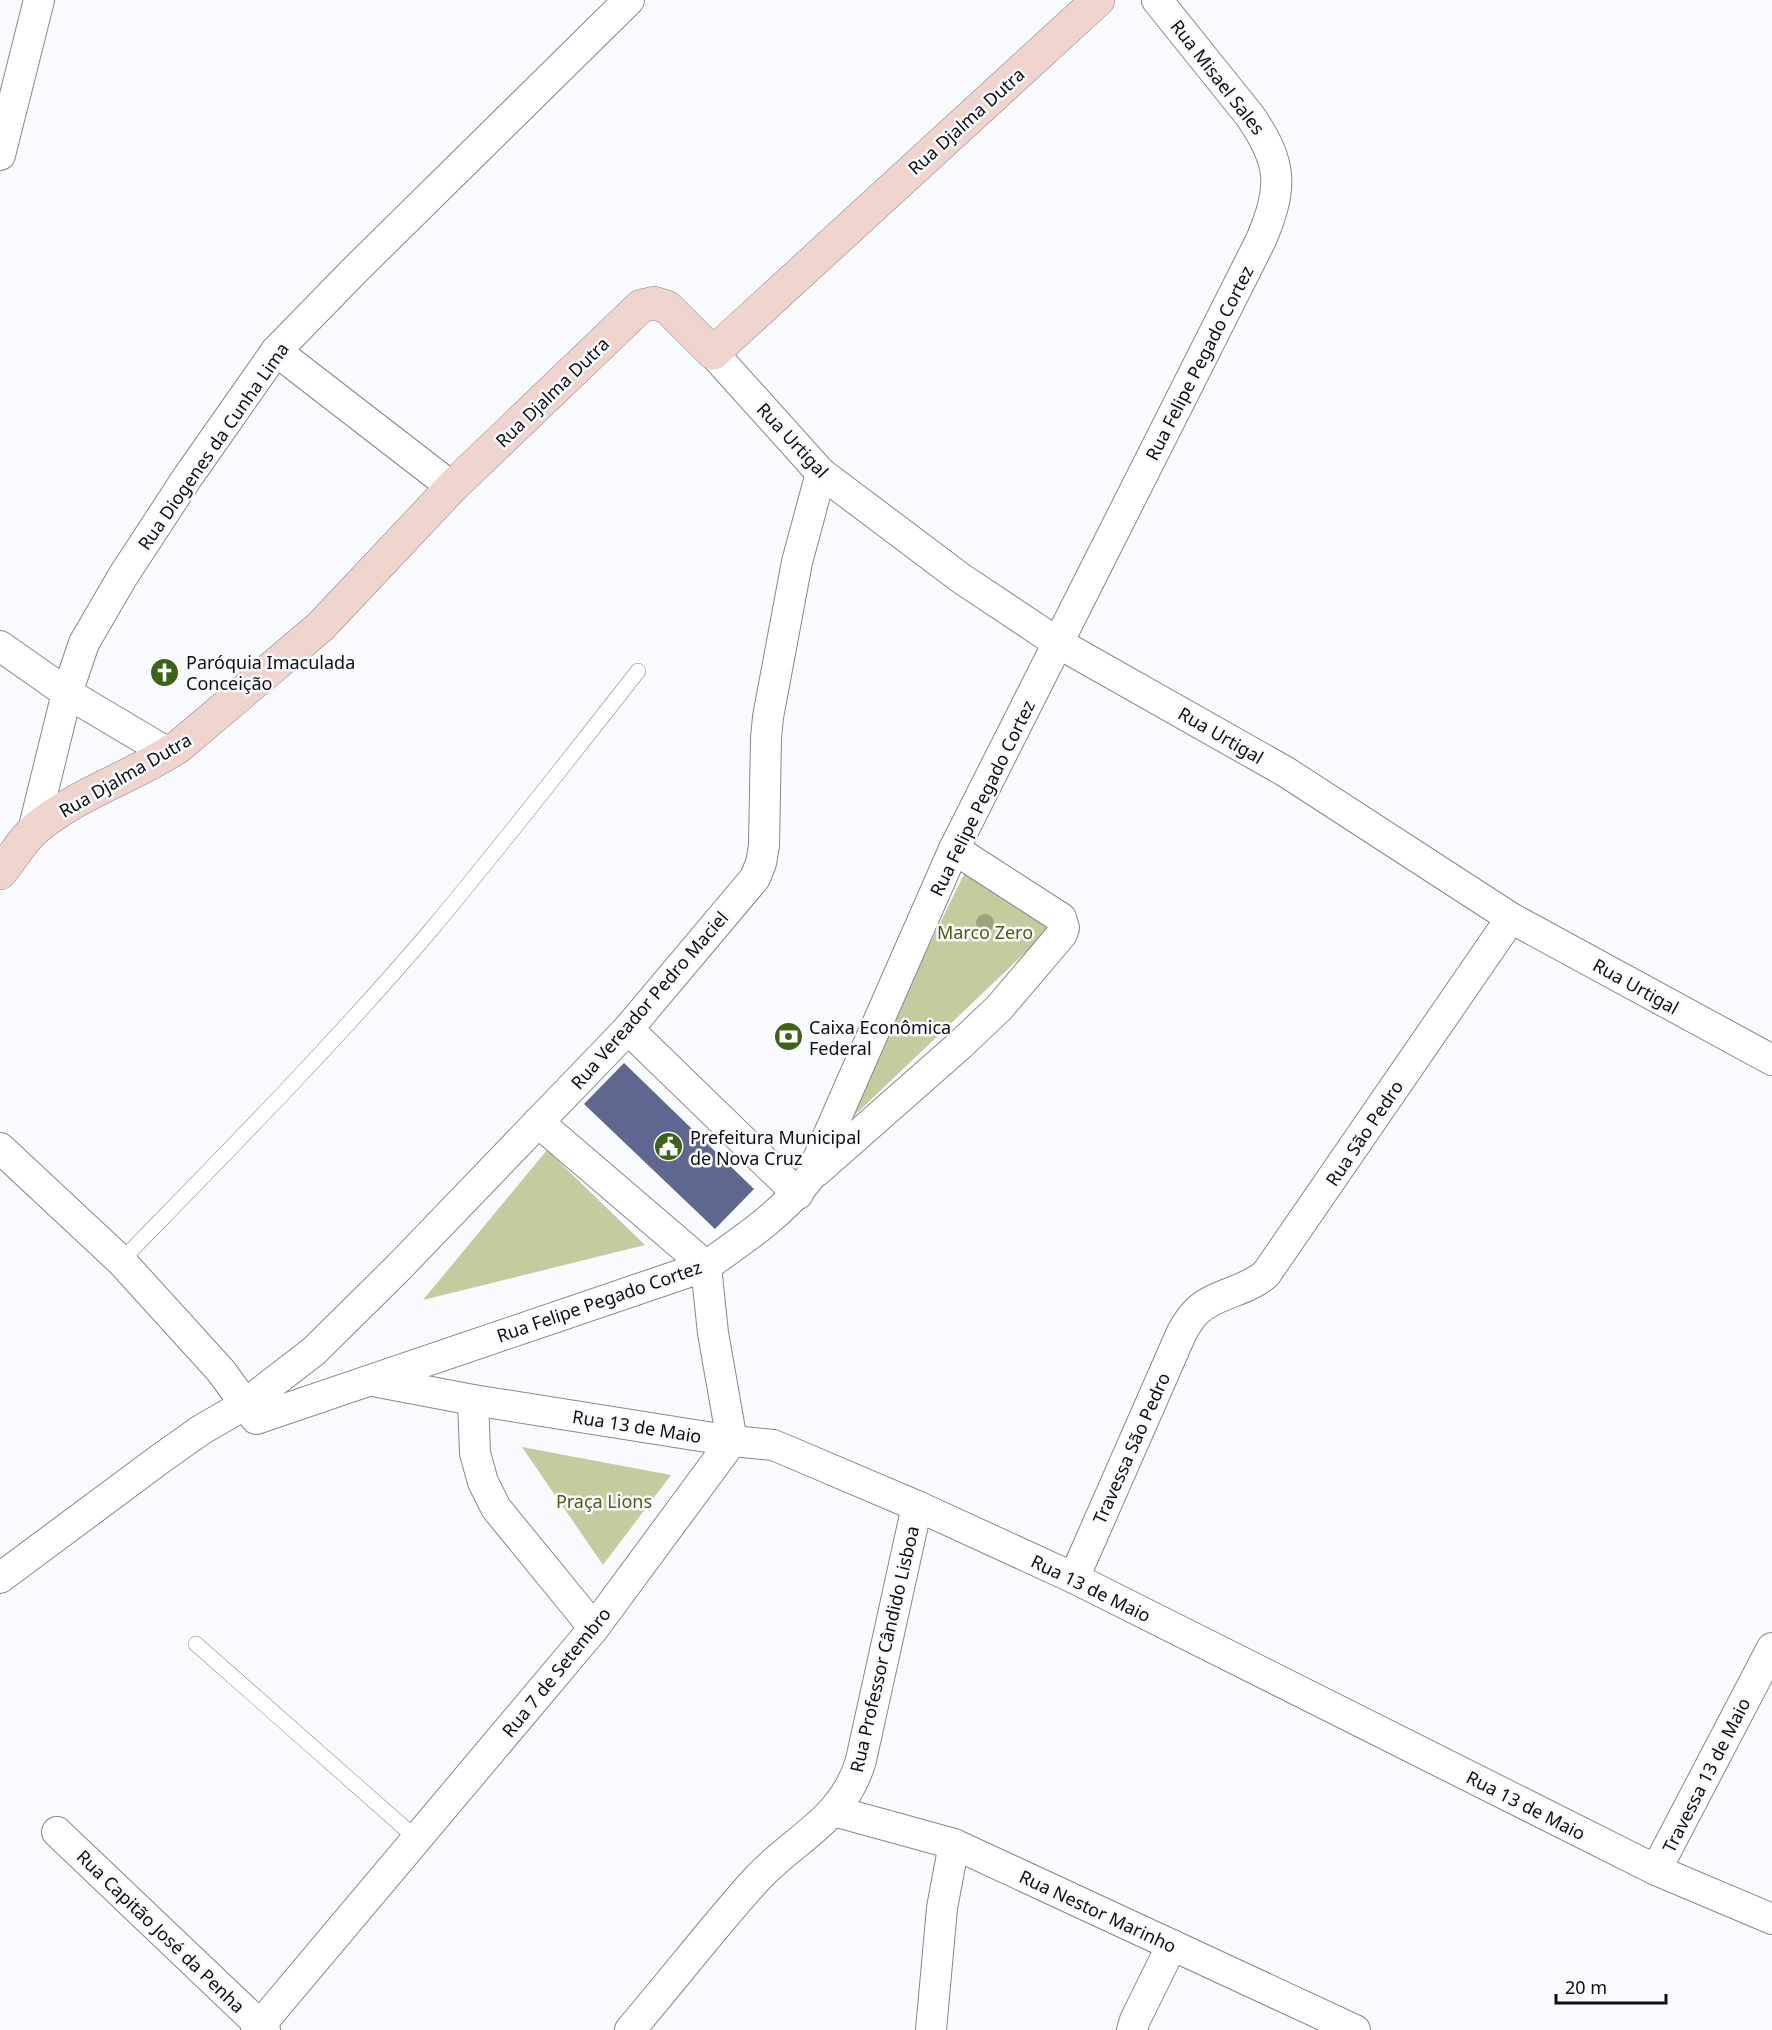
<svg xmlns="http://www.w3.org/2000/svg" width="1772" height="2030" viewBox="0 0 1772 2030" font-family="'Noto Sans',sans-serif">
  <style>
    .green { fill: #c2cc9f }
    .building { fill: #5f6790 }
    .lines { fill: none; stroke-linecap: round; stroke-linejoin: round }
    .lane-casing { stroke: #868891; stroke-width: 16 }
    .street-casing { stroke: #868891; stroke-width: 32 }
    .secondary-casing { stroke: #868891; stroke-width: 34 }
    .lane { stroke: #fff; stroke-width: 15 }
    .street { stroke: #fff; stroke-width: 30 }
    .secondary { stroke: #efd4ce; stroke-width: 33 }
    .tree { fill: #9da37c }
    .labels { text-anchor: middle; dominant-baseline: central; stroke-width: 5; stroke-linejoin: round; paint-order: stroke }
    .street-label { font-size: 18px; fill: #0d0e11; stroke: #f9fafe }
    .poi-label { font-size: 18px; fill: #0d0e11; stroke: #f9fafe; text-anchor: start }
    .park-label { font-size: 18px; fill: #515b11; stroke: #f9fafe }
  </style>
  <rect width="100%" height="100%" fill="#f9fafe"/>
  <!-- green -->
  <g class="green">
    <path d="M969 864 1051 928 838 1131Z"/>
    <path d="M547 1150 645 1245 423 1300Z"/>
    <path d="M522 1447 671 1475 603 1565Z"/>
  </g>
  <!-- building -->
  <path class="building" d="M624 1063 754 1189 715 1229 584 1104Z"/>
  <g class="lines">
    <defs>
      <g id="lane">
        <path d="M121 1261C226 1153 333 1045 431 930 502 845 570 758 638 671"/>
        <path d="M196 1644 417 1839"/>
      </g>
      <g id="street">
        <path d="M0 155 39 0"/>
        <path d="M276 351 452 487"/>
        <path d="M713 353 821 473 962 579 1058 643 1286 772 1511 918 1772 1060"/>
        <path d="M0 646 67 693 168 753"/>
        <path d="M33 831 67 693 84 643 123 576 187 478 276 351 356 269 629 0"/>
        <path d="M628 1029 798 1194"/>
        <path d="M0 1148 121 1261 221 1371 256 1419 706 1266C743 1240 782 1214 810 1177L954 849 1261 240C1283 187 1283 164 1250 116L1157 0"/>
        <path d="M817 1171 960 1045 999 1008 1062 934 1064 928 1061 918 954 849"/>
        <path d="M373 1381 473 1400 732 1441 773 1445 783 1449 917 1506 1074 1578 1656 1870 1772 1919"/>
        <path d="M473 1400 475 1453 483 1482 496 1508 594 1628"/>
        <path d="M0 1578 160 1459 201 1430 244 1405 314 1351 400 1266 628 1029 755 878 761 863 764 846 766 738 768 717 797 562 821 473"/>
        <path d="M1074 1578 1182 1332C1186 1325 1190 1318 1196 1312 1215 1293 1246 1292 1266 1274L1511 918"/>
        <path d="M834 1811 954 1844 1355 2030"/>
        <path d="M57 1832 265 2030"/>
        <path d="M1656 1870 1772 1648"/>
        <path d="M256 2030 594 1628 732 1441 713 1333 706 1266 538 1122"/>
        <path d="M630 2030C672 1981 711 1930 754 1882 792 1839 844 1821 861 1760L917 1506"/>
        <path d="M931 2030 942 1908 954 1844"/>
        <path d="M1132 2030 1135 2020 1172 1945"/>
      </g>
      <path id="secondary" d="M0 873C11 860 21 842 34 830 77 793 131 778 178 747L320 627 452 487 641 306 654 303 667 307 713 353 1098 0"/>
    </defs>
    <!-- lane casing -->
    <use href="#lane" class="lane-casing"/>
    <!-- street casing -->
    <use href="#street" class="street-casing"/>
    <!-- secondary casing -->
    <use href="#secondary" class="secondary-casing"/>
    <!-- lane -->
    <use href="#lane" class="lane"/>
    <!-- street -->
    <use href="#street" class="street"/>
    <!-- secondary -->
    <use href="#secondary" class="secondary"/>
  </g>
  <!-- trees -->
  <circle class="tree" cx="985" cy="923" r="9"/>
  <!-- icons -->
  <defs>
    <symbol id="church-disc" viewBox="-11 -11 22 22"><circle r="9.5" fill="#3e621a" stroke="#f9fafe"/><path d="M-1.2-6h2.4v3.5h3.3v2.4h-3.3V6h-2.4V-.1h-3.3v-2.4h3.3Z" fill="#fff"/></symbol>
    <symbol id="bank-disc" viewBox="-11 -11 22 22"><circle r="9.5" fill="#3e621a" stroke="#f9fafe"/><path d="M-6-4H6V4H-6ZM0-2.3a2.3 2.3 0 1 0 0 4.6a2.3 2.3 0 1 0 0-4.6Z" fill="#fff"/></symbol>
    <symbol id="civic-disc" viewBox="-11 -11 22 22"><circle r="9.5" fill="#3e621a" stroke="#f9fafe"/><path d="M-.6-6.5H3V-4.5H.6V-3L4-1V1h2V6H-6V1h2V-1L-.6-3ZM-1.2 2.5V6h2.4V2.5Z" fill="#fff"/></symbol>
  </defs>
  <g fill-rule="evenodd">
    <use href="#church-disc" x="148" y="656" width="33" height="33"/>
    <use href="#bank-disc" x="772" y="1020" width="33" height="33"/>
    <use href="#civic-disc" x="652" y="1130" width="33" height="33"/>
  </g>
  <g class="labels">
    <!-- street labels -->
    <g class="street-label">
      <text transform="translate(1218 77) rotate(52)">Rua Misael Sales</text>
      <text transform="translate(966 121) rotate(-42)">Rua Djalma Dutra</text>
      <text transform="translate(1199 363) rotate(-63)">Rua Felipe Pegado Cortez</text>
      <text transform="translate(552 392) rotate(-44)">Rua Djalma Dutra</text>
      <text transform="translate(793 440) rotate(47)">Rua Urtigal</text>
      <text transform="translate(213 446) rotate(-55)">Rua Diogenes da Cunha Lima</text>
      <text transform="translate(1221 735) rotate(30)">Rua Urtigal</text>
      <text transform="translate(125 775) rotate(-30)">Rua Djalma Dutra</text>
      <text transform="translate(982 798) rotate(-64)">Rua Felipe Pegado Cortez</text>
      <text transform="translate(1636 986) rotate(29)">Rua Urtigal</text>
      <text transform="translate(649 1000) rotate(-49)">Rua Vereador Pedro Maciel</text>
      <text transform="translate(1364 1133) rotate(-56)">Rua São Pedro</text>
      <text transform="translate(599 1301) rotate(-19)">Rua Felipe Pegado Cortez</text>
      <text transform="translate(637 1426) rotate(9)">Rua 13 de Maio</text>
      <text transform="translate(1131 1448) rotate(-66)">Travessa São Pedro</text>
      <text transform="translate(1091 1588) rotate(26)">Rua 13 de Maio</text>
      <text transform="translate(884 1649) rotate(-77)">Rua Professor Cândido Lisboa</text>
      <text transform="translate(556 1672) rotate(-51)">Rua 7 de Setembro</text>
      <text transform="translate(1706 1775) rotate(-63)">Travessa 13 de Maio</text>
      <text transform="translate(1526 1805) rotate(27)">Rua 13 de Maio</text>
      <text transform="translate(1098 1911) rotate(25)">Rua Nestor Marinho</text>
      <text transform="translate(161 1931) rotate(44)">Rua Capitão José da Penha</text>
    </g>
    <!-- poi labels -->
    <g class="poi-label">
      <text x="186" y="662">Paróquia Imaculada<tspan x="186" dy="21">Conceição</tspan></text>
      <text x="809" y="1027">Caixa Econômica<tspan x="809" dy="21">Federal</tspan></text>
      <text x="690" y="1137">Prefeitura Municipal<tspan x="690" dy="21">de Nova Cruz</tspan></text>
    </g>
    <!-- park labels -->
    <g class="park-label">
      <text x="985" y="932">Marco Zero</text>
      <text x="604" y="1501">Praça Lions</text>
    </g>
  </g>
  <!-- scale -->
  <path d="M1556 1994v9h110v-9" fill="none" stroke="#0d0e11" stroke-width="3"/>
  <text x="1565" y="1994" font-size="18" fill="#0d0e11" stroke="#f9fafe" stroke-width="4.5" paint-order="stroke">20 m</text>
</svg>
